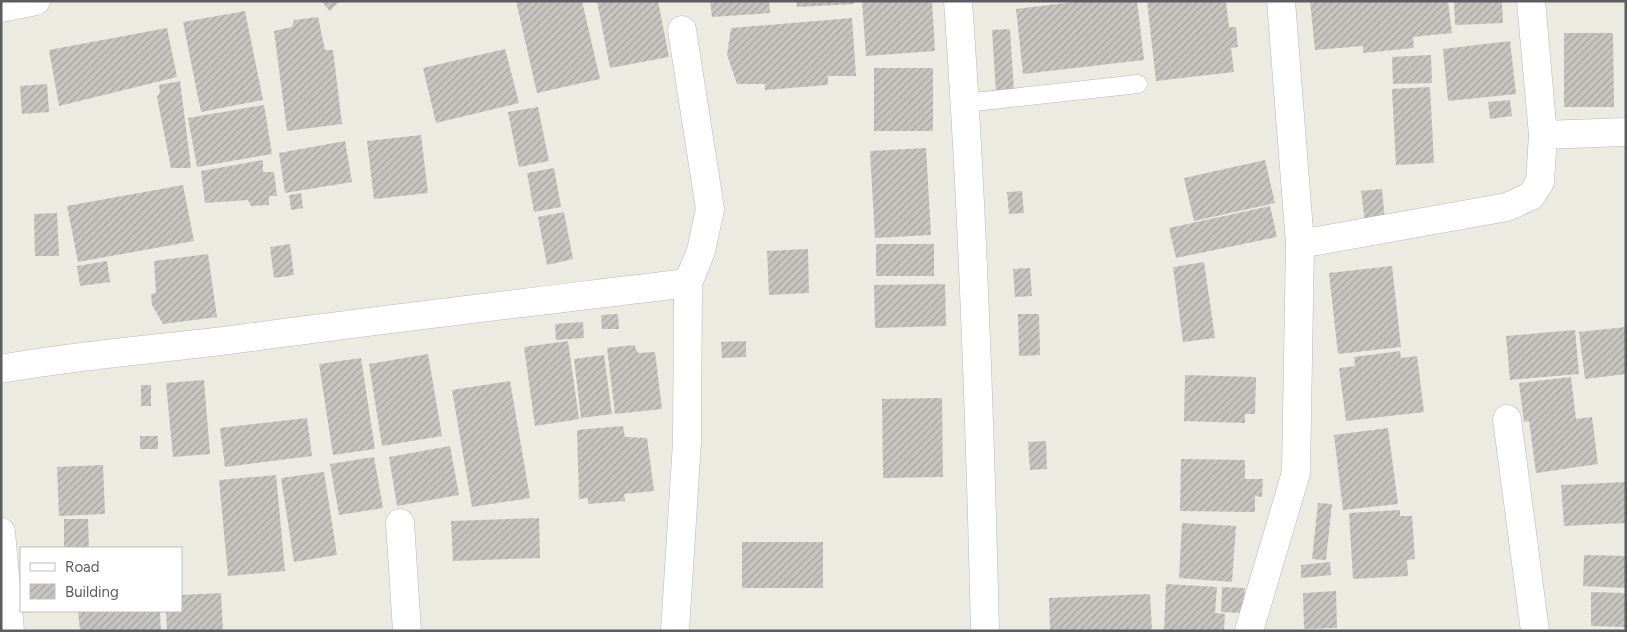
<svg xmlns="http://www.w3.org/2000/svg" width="1627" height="632" viewBox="0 0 1627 632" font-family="Figtree,sans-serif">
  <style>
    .building { fill: url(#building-hatch) }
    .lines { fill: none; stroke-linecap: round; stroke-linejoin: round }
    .service-casing { stroke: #b7b8bd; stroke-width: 19 }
    .minor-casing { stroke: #b7b8bd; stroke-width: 29 }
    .service { stroke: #fff; stroke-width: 18 }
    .minor { stroke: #fff; stroke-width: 28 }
  </style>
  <defs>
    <pattern id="building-hatch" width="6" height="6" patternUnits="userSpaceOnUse" patternTransform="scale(1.25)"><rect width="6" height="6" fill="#c7c5bf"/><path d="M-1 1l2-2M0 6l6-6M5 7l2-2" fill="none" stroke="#a5a39f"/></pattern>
  </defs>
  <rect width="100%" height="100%" fill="#ebebe2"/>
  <!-- building -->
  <g class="building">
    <path d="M321 1H340L330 11Z"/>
    <path d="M516 1H582L600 79 537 93Z"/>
    <path d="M597 1H658L669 57 610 68Z"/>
    <path d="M710 1H769L770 13 712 17Z"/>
    <path d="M796 1H853L854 4 797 7Z"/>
    <path d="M862 1H932L935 51 866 56Z"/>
    <path d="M1081 1H1137L1144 60 1023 74 1016 9Z"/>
    <path d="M1147 1H1226L1229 27H1236L1238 47 1231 48 1234 72 1156 81Z"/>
    <path d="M1310 1H1448L1452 33 1413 37 1414 48 1363 53V46L1315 50Z"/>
    <path d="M1454 1H1502L1503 23 1455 25Z"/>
    <path d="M245 11 263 100 201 112 183 22Z"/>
    <path d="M318 17 325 50H333L342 124 287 131 274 31 292 27 294 20Z"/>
    <path d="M852 18 856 76H828V85L765 90V84H737L727 55 731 28Z"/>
    <path d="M167 28 177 77 59 106 49 50Z"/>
    <path d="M1010 29 1014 92 996 93 992 30Z"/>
    <path d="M1564 33H1613L1614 107H1564Z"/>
    <path d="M1510 41 1516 94 1448 101 1443 49Z"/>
    <path d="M505 49 519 103 436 123 423 68Z"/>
    <path d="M1431 55 1432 83 1393 84 1392 57Z"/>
    <rect x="874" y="68" width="59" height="63"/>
    <path d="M180 81 191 168H171L157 97 160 92 159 85Z"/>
    <path d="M47 84 49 112 22 114 20 86Z"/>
    <path d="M1430 87 1434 163 1396 165 1392 89Z"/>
    <path d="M1510 100 1512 116 1490 119 1488 102Z"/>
    <path d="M264 105 272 154 197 167 188 118Z"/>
    <path d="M538 107 549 161 519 167 508 112Z"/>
    <path d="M421 135 428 193 374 199 367 141Z"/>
    <path d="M345 141 352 182 285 193 279 153Z"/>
    <path d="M926 148 931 235 875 238 870 151Z"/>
    <path d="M263 160V172H274L277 196H269V205L251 206 248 200 205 203 201 171Z"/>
    <path d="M1265 160 1275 203 1194 221 1184 178Z"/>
    <path d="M554 168 561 207 534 212 527 173Z"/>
    <path d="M183 185 194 241 78 262 67 206Z"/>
    <path d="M1382 189 1385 221 1365 223 1361 191Z"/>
    <path d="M1022 191 1024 213 1009 214 1007 192Z"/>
    <path d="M301 193 303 208 291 210 289 195Z"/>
    <path d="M1270 206 1277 237 1176 258 1169 228Z"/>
    <path d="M564 212 573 259 547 265 538 217Z"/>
    <path d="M57 213 59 256H35L34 214Z"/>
    <path d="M290 244 294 275 274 278 270 247Z"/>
    <rect x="876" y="244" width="58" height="32"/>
    <path d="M808 249 809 293 769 295 767 251Z"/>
    <path d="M208 254 217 317 163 324 152 305 151 294 156 293 154 261Z"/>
    <path d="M107 261 110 282 80 286 77 266Z"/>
    <path d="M1204 262 1215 338 1183 342 1173 267Z"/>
    <path d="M1392 266 1401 347 1338 354 1329 273Z"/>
    <path d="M1030 268 1032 296 1015 297 1013 269Z"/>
    <path d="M945 284 946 326 875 328 874 285Z"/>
    <path d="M618 314 619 329H602L601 315Z"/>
    <path d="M1018 314H1039L1040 355 1019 356Z"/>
    <path d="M583 322 584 338 556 340 555 324Z"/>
    <path d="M1626 327V374L1585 379 1579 332Z"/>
    <path d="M1575 330 1579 374 1510 380 1506 336Z"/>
    <path d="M568 341 579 419 535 426 524 347Z"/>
    <path d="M746 341V357L722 358 721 342Z"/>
    <path d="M634 345 638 353 655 352 662 409 615 414 607 348Z"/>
    <path d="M1400 351 1401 358 1417 356 1424 412 1346 421 1339 368 1355 366 1354 357Z"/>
    <path d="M428 354 442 436 382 446 369 364Z"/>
    <path d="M604 355 612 414 581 418 574 359Z"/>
    <path d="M361 358 375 449 333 455 319 364Z"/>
    <path d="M1185 375 1256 377 1255 414H1245V423L1184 421Z"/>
    <path d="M1571 377 1576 419 1592 417 1598 464 1536 473 1529 421 1524 422 1519 383Z"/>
    <path d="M204 380 210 454 173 457 166 383Z"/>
    <path d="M510 381 530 498 472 507 452 390Z"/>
    <rect x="141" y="385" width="10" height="21"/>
    <path d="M942 398 943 477 883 478 882 399Z"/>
    <path d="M307 418 312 456 225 467 220 428Z"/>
    <path d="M623 426 625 437 647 438 654 491 624 494 625 501 588 504V498L579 499 577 430Z"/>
    <path d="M1388 428 1398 504 1343 510 1334 435Z"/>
    <rect x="140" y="436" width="18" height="13"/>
    <path d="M1046 441 1047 469 1030 470 1028 442Z"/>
    <path d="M450 446 459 495 397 506 389 457Z"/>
    <path d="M374 457 383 508 339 515 330 464Z"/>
    <path d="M1181 459 1245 460V479H1263L1262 497 1255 496V512L1180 511Z"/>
    <path d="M103 465 105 514 59 516 57 467Z"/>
    <path d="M324 472 337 555 294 562 281 478Z"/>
    <path d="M276 475 285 571 228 576 219 480Z"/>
    <path d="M1626 482V523L1564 526 1561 485Z"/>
    <path d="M1318 503 1332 504 1326 560 1312 559Z"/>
    <path d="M1400 510V516H1412L1415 559 1407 560 1408 576 1353 579 1349 513Z"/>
    <path d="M539 518 540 558 453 561 451 521Z"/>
    <path d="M64 519H88L89 548H64Z"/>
    <path d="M1182 523 1236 526 1232 582 1179 578Z"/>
    <rect x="742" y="542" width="81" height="46"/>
    <path d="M1584 555 1626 556V588L1583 586Z"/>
    <path d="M1330 562 1331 575 1301 578V565Z"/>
    <path d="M1166 584 1217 587 1215 613 1225 614 1224 631H1164Z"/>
    <path d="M1222 587 1245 588 1243 613 1221 612Z"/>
    <path d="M1336 591 1337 628 1304 629 1303 593Z"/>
    <path d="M1591 592 1626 593V627L1591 626Z"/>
    <path d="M221 593 223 631H167L166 611H181V595Z"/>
    <path d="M1150 594 1152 631H1050L1049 598Z"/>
    <path d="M78 611H160L161 631H80Z"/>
  </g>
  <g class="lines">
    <defs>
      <path id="service" d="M965 103 1138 84"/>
      <g id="minor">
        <path d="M958 1C973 211 980 421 985 631"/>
        <path d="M1281 1 1300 244 1507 207 1531 196 1540 182 1543 135 1626 132"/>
        <path d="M1531 1 1543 135"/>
        <path d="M1 8 36 1"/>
        <path d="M1 369C82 354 164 349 245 338 393 318 540 301 688 283"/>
        <path d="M1507 419 1535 631"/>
        <path d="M400 523 407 631"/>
        <path d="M1 532 10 631"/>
        <path d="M675 631 687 442 688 283 701 251 710 209 682 30"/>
        <path d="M1249 631 1296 473 1300 244"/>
      </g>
    </defs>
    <!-- service casing -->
    <use href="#service" class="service-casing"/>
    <!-- minor casing -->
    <use href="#minor" class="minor-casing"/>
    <!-- service -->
    <use href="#service" class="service"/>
    <!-- minor -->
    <use href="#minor" class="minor"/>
  </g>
  <!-- border -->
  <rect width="1627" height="632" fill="none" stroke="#5a5c61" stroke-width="5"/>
  <!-- legend -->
  <rect x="20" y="547" width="162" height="65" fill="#ffffff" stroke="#bdbec0"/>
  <rect x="30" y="563" width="25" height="8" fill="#ffffff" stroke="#bdbec0"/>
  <text x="65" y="572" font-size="15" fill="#5a5c61">Road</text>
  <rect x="30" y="584" width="25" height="15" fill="url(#building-hatch)" stroke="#bdbec0"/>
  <text x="65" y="597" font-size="15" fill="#5a5c61">Building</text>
</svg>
